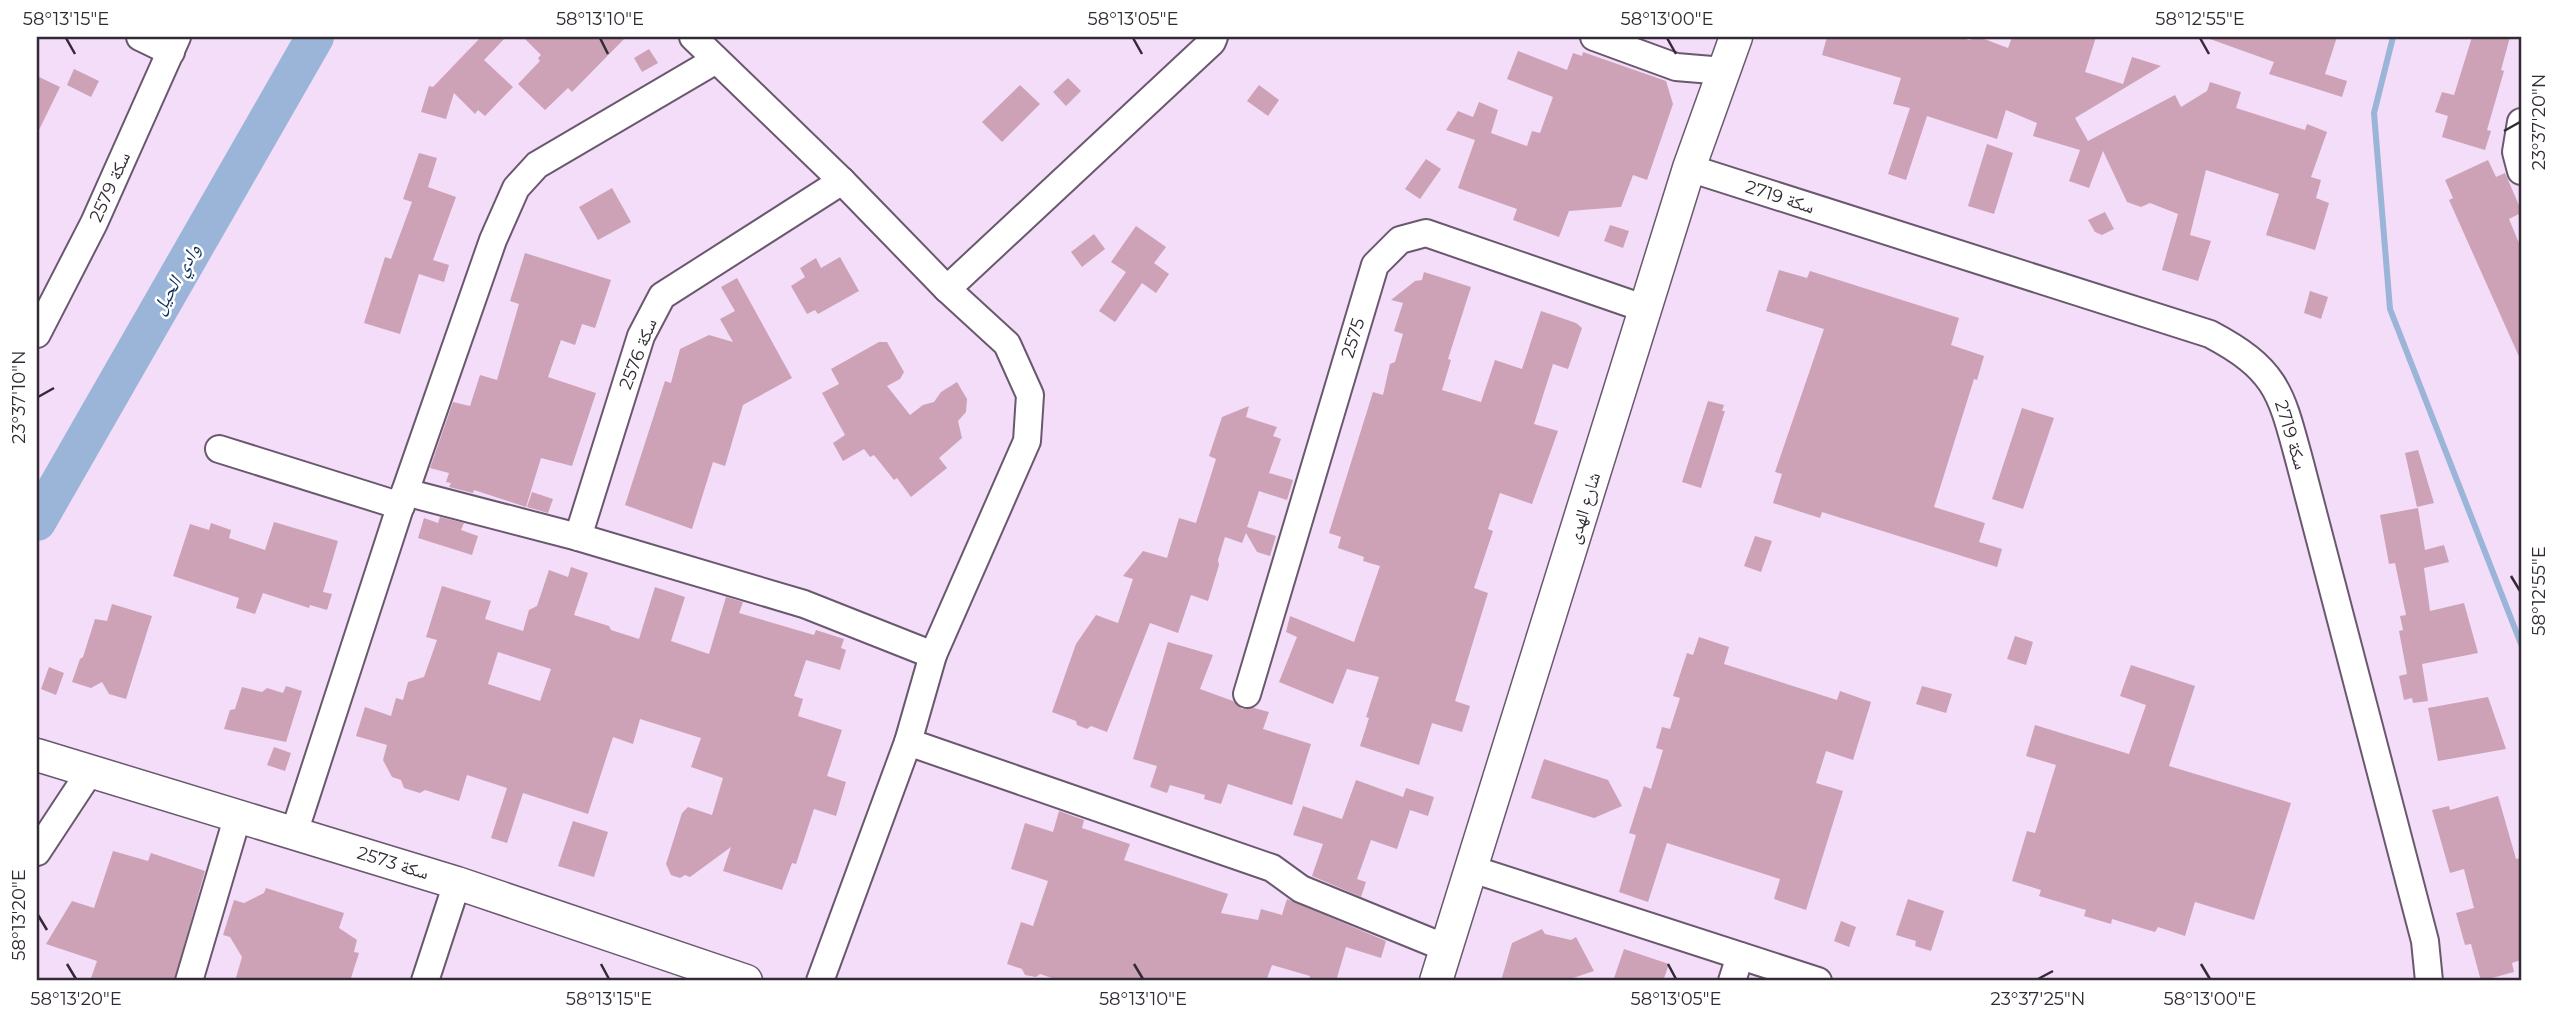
<svg xmlns="http://www.w3.org/2000/svg" width="2558" height="1018" viewBox="0 0 2558 1018" font-family="Montserrat,'Noto Naskh Arabic',sans-serif">
  <style>
    .lines { fill: none; stroke-linecap: round; stroke-linejoin: round }
    .stream { stroke: #9ab5d7; stroke-width: 6 }
    .river { stroke: #9ab5d7; stroke-width: 38 }
    .building { fill: #cda2b6; fill-rule: evenodd }
    .minor-casing { stroke: #6a586f; stroke-width: 30 }
    .tertiary-casing { stroke: #6a586f; stroke-width: 35 }
    .minor { stroke: #fff; stroke-width: 26 }
    .tertiary { stroke: #fff; stroke-width: 32 }
    .ticks { fill: none; stroke: #322a34; stroke-width: 2.5 }
    .labels { text-anchor: middle; dominant-baseline: central; stroke-width: 5; stroke-linejoin: round; paint-order: stroke }
    .street-label { font-size: 18px; fill: #322a34; stroke: #fff }
    .water-label { font-size: 19px; font-style: italic; fill: #092e59; stroke: #fff }
    .neatline { fill: none; stroke: #322a34; stroke-width: 2.5 }
    .ticks-label { font-size: 18px; text-anchor: middle; fill: #322a34 }
  </style>
  <rect width="100%" height="100%" fill="#f3ddf8"/>
  <g class="lines">
    <!-- stream -->
    <path class="stream" d="M2393 37 2374 113 2390 309 2521 644"/>
    <!-- river -->
    <path class="river" d="M37 522 315 37"/>
  </g>
  <!-- building -->
  <g class="building">
    <path d="M481 37H506L484 60 513 87 485 116 478 110 475 114 454 93 446 119 421 112 429 86 433 87Z"/>
    <path d="M523 37H626L572 92 568 88 545 110 518 84 540 61 538 58 541 55Z"/>
    <path d="M1827 37H1961L1969 40 1979 37 2008 48 2012 37H2096L2085 72 2123 84 2132 57 2161 66 2075 118 2088 141 2175 95 2181 107 2207 91 2210 82 2241 92 2236 108 2305 130 2307 124 2327 132 2311 177 2321 180 2316 198 2329 203 2315 250 2266 235 2279 194 2206 170 2190 235 2211 241 2198 281 2162 270 2178 214 2150 203 2141 207 2127 202 2103 151 2089 188 2069 181 2080 150 2033 136 2037 123 2006 110 1997 139 1927 116 1906 180 1888 174 1910 108 1893 104 1901 78 1822 55Z"/>
    <path d="M2210 37H2337L2325 74 2347 81 2342 97 2269 74 2274 62 2210 39Z"/>
    <path d="M2472 37H2510L2501 70 2504 71 2487 130 2491 131 2485 150 2442 137 2448 116 2435 112 2442 92 2454 95Z"/>
    <path d="M649 49 658 63 642 72 634 58Z"/>
    <path d="M1518 51 1567 70 1573 53 1582 56 1583 52 1666 81 1673 104 1647 180 1633 175 1621 207 1569 211 1559 237 1513 220 1517 209 1458 188 1475 140 1446 130 1458 111 1473 117 1479 102 1498 110 1491 133 1527 146 1532 131 1540 133 1553 97 1507 79Z"/>
    <path d="M74 69 99 81 91 97 67 85Z"/>
    <path d="M37 76 60 87 37 134Z"/>
    <path d="M1068 78 1081 91 1066 106 1053 92Z"/>
    <path d="M1020 85 1040 104 1002 142 982 122Z"/>
    <path d="M1259 85 1279 100 1268 116 1247 101Z"/>
    <path d="M1987 144 2013 153 1994 214 1968 206Z"/>
    <path d="M419 153 437 158 428 187 456 197 433 260 449 265 444 282 419 274 400 334 364 323 385 257 391 259 412 202 403 199Z"/>
    <path d="M1426 159 1441 169 1420 199 1405 189Z"/>
    <path d="M2488 160 2496 177 2505 173 2521 210V213L2509 219 2521 248V361L2449 200 2453 198 2445 180Z"/>
    <path d="M612 188 631 222 598 240 579 207Z"/>
    <path d="M2105 212 2114 229 2102 235 2095 232 2088 220Z"/>
    <path d="M1610 225 1629 231 1623 248 1604 241Z"/>
    <path d="M1136 226 1166 247 1154 263 1169 274 1156 293 1142 283 1115 322 1099 311 1126 272 1111 262Z"/>
    <path d="M1094 234 1105 249 1082 267 1071 252Z"/>
    <path d="M525 253 611 280 595 328 582 324 575 345 561 340 548 377 596 393 572 466 541 458 526 507 474 490 473 493 449 487 451 483 446 482 449 473 430 468 453 402 470 406 480 375 497 380 519 304 510 301Z"/>
    <path d="M840 257 859 291 818 314 815 310 807 314 791 286 805 277 800 268 816 258 821 268Z"/>
    <path d="M1779 270 1807 278 1810 271 1959 318 1951 345 1984 356 1977 380 1974 379 1934 507 1985 523 1979 542 2002 549 1997 567 1822 512 1820 518 1773 503 1782 474 1775 472 1824 329 1766 311Z"/>
    <path d="M1424 272 1471 287 1448 359 1451 360 1442 390 1481 402 1495 360 1522 369 1541 311 1576 323 1582 328 1568 369 1553 364 1534 424 1558 431 1532 504 1500 493 1488 529 1493 531 1474 588 1488 593 1455 701 1470 706 1462 732 1432 723 1419 765 1360 746 1369 718 1366 717 1379 677 1347 669 1333 704 1279 682 1297 637 1286 632 1290 616 1354 642 1380 566 1363 561 1364 557 1338 548 1341 537 1329 533 1373 392 1383 395 1390 364 1395 362 1403 334 1394 331 1403 303 1391 300 1415 281 1422 280Z"/>
    <path d="M737 278 792 378 743 405 725 466 713 462 692 529 625 505 665 381 671 383 680 349 709 335 733 342 720 319 735 311 721 287Z"/>
    <path d="M2310 291 2328 297 2321 319 2304 313Z"/>
    <path d="M879 342H887L904 372 900 379 887 386 910 415 923 405 934 402 941 392 957 382 967 399 966 412 958 421 962 438 939 458 947 468 911 497 897 478 894 480 874 455 870 457 864 449 843 461 833 443 845 435 822 393 839 384 831 369Z"/>
    <path d="M1708 401 1724 405 1722 411H1725L1701 488 1682 482Z"/>
    <path d="M1249 406 1246 417 1277 427 1273 436 1281 439 1269 473 1293 480 1287 500 1259 491 1247 527 1276 536 1270 556 1257 552 1246 533 1242 543 1225 537 1218 560 1219 565 1208 601 1191 595 1178 633 1150 623 1107 732 1091 726 1087 729 1077 725 1076 721 1052 712 1076 644 1096 615 1118 623 1133 579 1123 576 1143 551 1167 558 1179 518 1196 523 1216 459 1209 456 1222 417Z"/>
    <path d="M2022 408 2054 418 2023 509 1992 499Z"/>
    <path d="M2418 450 2434 503 2417 507 2405 453Z"/>
    <path d="M532 492 553 499 548 513 527 507Z"/>
    <path d="M2418 508 2425 550 2444 545 2449 562 2424 568 2430 611 2464 603 2478 653 2422 664 2428 701 2413 703 2412 698 2404 700 2399 676 2407 674 2399 631 2403 630 2400 616 2406 615 2395 563 2389 564 2380 515Z"/>
    <path d="M440 517 464 523 461 530 478 536 472 555 418 538 424 518 438 523Z"/>
    <path d="M274 522 338 541 323 592 332 594 327 610 310 605 309 608 263 593 255 614 236 608 239 598 173 576 190 524 209 530 211 523 231 530 229 538 265 550Z"/>
    <path d="M1755 536 1772 541 1761 572 1744 566Z"/>
    <path d="M571 567 588 573 574 615 609 626 611 630 639 639 655 587 685 597 671 641 709 654 726 597 743 602 739 613 814 635 816 630 844 639 841 648 846 650 840 670 806 660 794 696 803 699 798 716 842 730 827 776 846 782 836 816 814 809 796 864 792 863 782 890 723 871 731 847 690 877 685 875 680 878 671 875 666 864 682 813 688 807 712 815 723 778 691 767 701 738 640 719 633 744 613 737 588 814 523 793 507 843 491 838 507 788 467 775 459 801 425 790 420 793 404 788 401 780 392 777 383 760 387 745 356 736 365 707 391 716 396 698 403 700 408 682 424 677 437 640 426 637 442 586 491 601 485 619 523 631 529 610 537 606 549 570 568 577ZM498 652 551 669 540 701 488 684Z"/>
    <path d="M112 604 152 616 126 699 109 694 102 682 91 688 72 682 80 659 83 657 95 619 107 621Z"/>
    <path d="M2015 636 2033 642 2026 665 2007 659Z"/>
    <path d="M1699 637 1729 647 1724 664 1837 700 1840 691 1871 702 1853 760 1826 751 1816 783 1843 791 1806 910 1774 899 1780 879 1667 843 1648 902 1619 892 1636 835 1629 833 1644 786 1651 789 1663 750 1656 748 1662 727 1670 729 1680 698 1673 696 1687 653 1693 655Z"/>
    <path d="M1168 642 1213 655 1200 689 1233 701 1242 709 1254 708 1269 712 1263 729 1311 744 1292 805 1228 784 1221 804 1204 799 1205 795 1170 785 1167 793 1150 787 1157 766 1133 759Z"/>
    <path d="M2131 665 2195 686 2169 766 2291 803 2254 920 2195 902 2185 936 2158 927 2155 932 2112 919 2111 924 2084 916 2086 910 2039 896 2041 890 2012 881 2027 831 2035 833 2056 765 2026 756 2035 725 2129 754 2146 705 2120 696Z"/>
    <path d="M49 667 64 673 56 695 41 689Z"/>
    <path d="M286 686 302 691 286 742 224 729 230 710 235 709 242 687 262 692 267 688 283 693Z"/>
    <path d="M1922 686 1952 694 1946 713 1916 704Z"/>
    <path d="M2488 697 2506 749 2438 761 2428 708Z"/>
    <path d="M274 747 291 753 285 771 267 765Z"/>
    <path d="M1544 759 1608 780 1622 806 1594 818 1531 798Z"/>
    <path d="M1356 780 1403 797 1406 788 1434 797 1428 816 1410 810 1397 849 1371 840 1357 879 1366 882 1361 897 1312 876 1323 844 1293 835 1303 806 1342 819Z"/>
    <path d="M2498 796 2516 859 2521 858V960L2512 963 2514 972 2481 981 2471 944 2465 945 2456 913 2474 908 2464 869 2450 873 2432 810 2449 806 2450 810Z"/>
    <path d="M1059 811 1084 820 1082 828 1130 844 1124 860 1228 894 1221 913 1258 920 1261 909 1282 915 1287 899 1386 941 1381 958 1346 947 1336 981H1309L1310 976 1272 965 1266 981H1061L1040 974 1036 977 1025 975 1022 969 1007 964 1021 922 1033 926 1048 881 1011 869 1025 823 1053 832Z"/>
    <path d="M573 821 608 832 594 877 558 866Z"/>
    <path d="M113 851 148 861 151 853 205 871 174 981H90L97 961 46 944 72 901 94 908Z"/>
    <path d="M266 888 344 913 339 928 357 940 354 952 359 953 350 981H235L242 957 230 937 223 935 234 900 244 903 264 893Z"/>
    <path d="M1908 899 1944 911 1931 951 1915 946 1916 941 1896 935Z"/>
    <path d="M1841 921 1856 927 1849 947 1834 941Z"/>
    <path d="M1542 929 1545 934 1571 940 1576 937 1594 971 1564 981H1501L1512 943Z"/>
    <path d="M1624 949 1669 964 1663 981H1613Z"/>
  </g>
  <g class="lines">
    <defs>
      <g id="minor">
        <path d="M140 37 171 52"/>
        <path d="M693 37 842 181 947 289 1007 344 1030 395 1027 441 933 655"/>
        <path d="M1594 37 1676 67 1724 71"/>
        <path d="M2521 122 2516 152 2521 171"/>
        <path d="M1689 168 2210 334C2278 370 2281 393 2300 463L2425 941 2429 981"/>
        <path d="M947 289 1212 42 1214 37"/>
        <path d="M37 334 94 223 177 37"/>
        <path d="M219 449 401 506"/>
        <path d="M405 492 578 537 804 604 933 655 908 742 820 981"/>
        <path d="M578 537 641 336 662 296 842 181"/>
        <path d="M1247 694 1375 265 1400 240 1426 233 1646 309"/>
        <path d="M908 742 1272 868 1301 889 1446 948"/>
        <path d="M294 833 405 492 493 240 516 188 537 165 716 60"/>
        <path d="M37 852 91 770"/>
        <path d="M1472 869 1818 981"/>
        <path d="M189 981 238 815"/>
        <path d="M425 981 457 883"/>
        <path d="M1732 981 1740 956"/>
      </g>
      <g id="tertiary">
        <path d="M37 755 457 883 746 981"/>
        <path d="M1436 981 1689 168 1736 37"/>
      </g>
    </defs>
    <!-- minor casing -->
    <use href="#minor" class="minor-casing"/>
    <!-- tertiary casing -->
    <use href="#tertiary" class="tertiary-casing"/>
    <!-- minor -->
    <use href="#minor" class="minor"/>
    <!-- tertiary -->
    <use href="#tertiary" class="tertiary"/>
  </g>
  <!-- ticks -->
  <path class="ticks" d="M66 38 75 54M600 38 608 54M1133 38 1142 54M1667 38 1676 54M2200 38 2209 54M2504 131 2520 122M38 397 54 388M2511 576 2520 591M38 915 47 930M67 964 76 979M601 964 609 979M1134 964 1143 979M1668 964 1676 979M2201 964 2210 979M2038 979 2053 971"/>
  <g class="labels">
    <!-- street labels -->
    <g class="street-label">
      <text transform="translate(110 187) rotate(-66)">سكة 2579</text>
      <text transform="translate(1780 197) rotate(18)">سكة 2719</text>
      <text transform="translate(1353 338) rotate(-73)">2575</text>
      <text transform="translate(638 354) rotate(-69)">سكة 2576</text>
      <text transform="translate(2291 435) rotate(73)">سكة 2719</text>
      <text transform="translate(1584 508) rotate(-73)">شارع الهدى</text>
      <text transform="translate(393 863) rotate(17)">سكة 2573</text>
    </g>
    <!-- water labels -->
    <g class="water-label">
      <text transform="translate(176 279) rotate(-60)">وادي الحيل</text>
    </g>
  </g>
  <!-- border -->
  <rect width="2558" height="1018" fill="none" stroke="#ffffff" stroke-width="77"/>
  <rect x="38" y="38" width="2482" height="941" class="neatline"/>
  <g class="ticks-label">
    <text x="66" y="25">58°13'15"E</text>
    <text x="600" y="25">58°13'10"E</text>
    <text x="1133" y="25">58°13'05"E</text>
    <text x="1667" y="25">58°13'00"E</text>
    <text x="2200" y="25">58°12'55"E</text>
    <text transform="translate(2539 122) rotate(-90)" y="6">23°37'20"N</text>
    <text transform="translate(19 397) rotate(-90)" y="6">23°37'10"N</text>
    <text transform="translate(2539 591) rotate(-90)" y="6">58°12'55"E</text>
    <text transform="translate(19 915) rotate(-90)" y="6">58°13'20"E</text>
    <text x="76" y="1005">58°13'20"E</text>
    <text x="609" y="1005">58°13'15"E</text>
    <text x="1143" y="1005">58°13'10"E</text>
    <text x="1676" y="1005">58°13'05"E</text>
    <text x="2038" y="1005">23°37'25"N</text>
    <text x="2210" y="1005">58°13'00"E</text>
  </g>
</svg>
